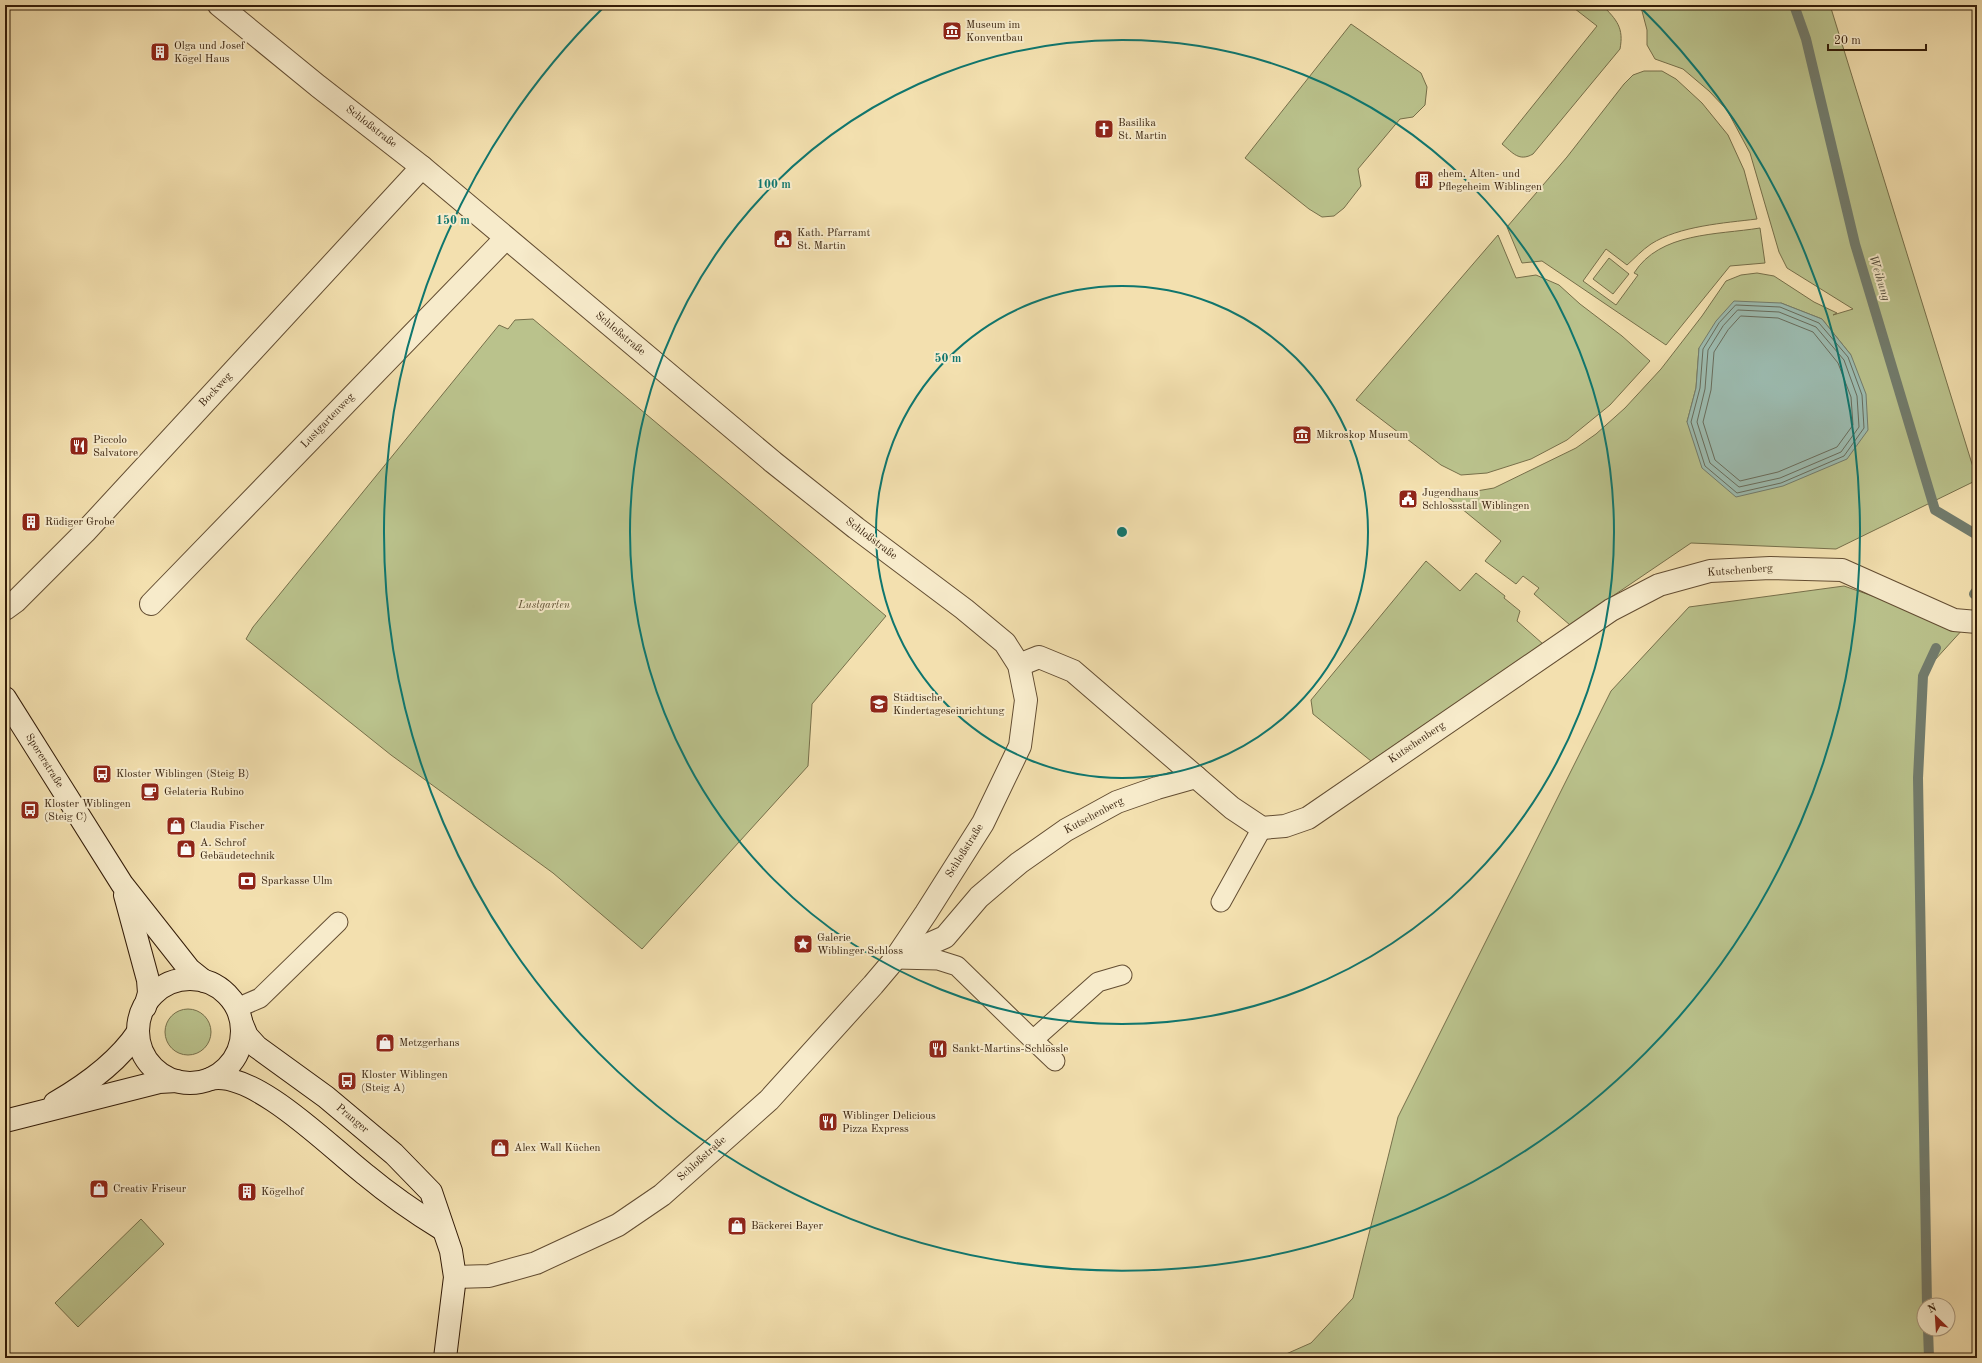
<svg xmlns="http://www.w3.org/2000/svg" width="1982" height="1363" viewBox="0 0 1982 1363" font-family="'Old Standard TT',serif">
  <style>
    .green { fill: #bac28c; stroke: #766f4a; fill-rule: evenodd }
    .water { fill: #9cbcb1; stroke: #727c6d }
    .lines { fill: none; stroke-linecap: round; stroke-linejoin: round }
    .shore { stroke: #686c5c; stroke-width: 1 }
    .stream { stroke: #727c6d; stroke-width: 10 }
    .lane-casing { stroke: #634d32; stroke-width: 21 }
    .street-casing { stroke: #634d32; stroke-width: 24 }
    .secondary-casing { stroke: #331c08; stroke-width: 24 }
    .lane { stroke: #f7ebcb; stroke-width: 19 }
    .street { stroke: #f7ebcb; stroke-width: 22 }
    .secondary { stroke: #f7ebcb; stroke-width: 22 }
    .ring { fill: none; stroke: #0f766e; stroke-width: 2 }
    .labels { text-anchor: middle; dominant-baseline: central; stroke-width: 4; stroke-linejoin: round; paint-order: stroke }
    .poi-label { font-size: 11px; fill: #331c08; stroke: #f7ebcb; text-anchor: start }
    .street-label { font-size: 11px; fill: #331c08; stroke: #f7ebcb }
    .park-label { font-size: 11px; font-style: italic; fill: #5c4e30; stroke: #f7ebcb }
    .water-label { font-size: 12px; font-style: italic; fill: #524c3b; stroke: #f7ebcb }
    .centre { fill: #0f766e; stroke: #f7ebcb; stroke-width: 2 }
    .ring-label { font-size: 12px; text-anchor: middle; font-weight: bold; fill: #0f766e; stroke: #f7ebcb; stroke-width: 4; stroke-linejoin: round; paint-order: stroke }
  </style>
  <rect width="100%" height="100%" fill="#f3e0af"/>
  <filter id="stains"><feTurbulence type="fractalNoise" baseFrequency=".005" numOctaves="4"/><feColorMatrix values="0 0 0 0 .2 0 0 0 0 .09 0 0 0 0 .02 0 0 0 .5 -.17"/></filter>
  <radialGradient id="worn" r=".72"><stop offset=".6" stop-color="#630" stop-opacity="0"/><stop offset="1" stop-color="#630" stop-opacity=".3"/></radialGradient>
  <!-- green -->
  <g class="green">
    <path d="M1570 5H1602C1617 20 1624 28 1620 49L1533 154C1519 162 1513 153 1502 144L1597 26Z"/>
    <path d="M1637 5H1830L1977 480 1836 549 1691 543 1570 625 1534 594 1539 588 1523 576 1516 584 1485 561 1501 541 1439 490 1465 493 1494 488 1576 448 1596 434 1625 408 1661 369 1702 316 1726 281 1741 275 1757 273 1774 276 1814 302 1837 313 1833 315 1853 309 1787 268 1779 252 1750 153 1727 110 1709 91 1683 69 1655 59 1647 45V30L1642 11ZM1781 303 1822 319 1851 355 1687 422 1696 388 1699 348Z"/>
    <path d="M1351 24 1421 73 1427 87 1425 105 1413 117 1400 119 1358 169 1361 186 1344 208 1334 216 1322 217 1309 209 1245 158Z"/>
    <path d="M1644 71H1662L1676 79 1702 103 1728 135 1744 170 1757 219C1724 223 1679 226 1651 244 1642 250 1635 258 1627 265L1606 249 1583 281 1616 305 1638 275 1634 273C1660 232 1717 235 1760 228L1765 263 1730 266 1666 345 1542 261 1522 263 1507 227 1567 157 1624 84 1633 75Z"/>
    <path d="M1498 235 1516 278 1536 275 1559 285 1580 304 1622 336 1650 361 1610 405 1567 440 1531 459 1487 473 1461 475 1441 465 1356 400Z"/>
    <path d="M1609 258 1629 274 1613 294 1593 279Z"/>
    <path d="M533 319 886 616 812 704 808 766 642 949 553 873 391 755 246 639 253 627 499 325 508 329 515 320Z"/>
    <path d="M1426 561 1460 591 1476 573 1505 596 1504 598 1520 611 1517 621 1543 644 1371 761 1313 714 1311 700Z"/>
    <path d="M1844 586 1964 628 1924 672 1918 778 1926 1305H1924V1329H1927V1358H1277L1311 1343 1353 1298 1398 1117 1611 691 1689 607Z"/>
    <circle cx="188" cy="1032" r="23"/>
    <path d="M141 1219 164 1244 78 1327 55 1303Z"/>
  </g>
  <!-- water -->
  <path class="water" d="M1734 301 1781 303 1822 319 1851 355 1866 394 1868 430 1847 459 1783 486 1736 497 1702 468 1687 422 1696 388 1699 348 1716 321Z"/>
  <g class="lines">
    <!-- shore -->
    <g class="shore">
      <path d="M1736 305 1780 307 1819 323 1848 357 1862 395 1864 428 1844 456 1781 483 1737 493 1705 466 1691 422 1700 388 1703 349 1719 323Z"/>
      <path d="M1738 310 1779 312 1816 327 1844 360 1857 396 1859 427 1841 452 1780 478 1739 487 1710 463 1697 422 1705 389 1708 350 1723 326Z"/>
      <path d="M1741 316 1778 318 1813 332 1838 363 1851 397 1853 425 1837 447 1778 472 1740 481 1715 460 1703 422 1711 390 1714 352 1728 330Z"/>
    </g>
    <!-- stream -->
    <g class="stream">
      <path d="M1794 5 1806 39 1855 244 1935 510 1977 535"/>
      <path d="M1974 594 1977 590"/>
      <path d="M1927 1305 1918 778 1923 676 1936 648"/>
      <path d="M1928 1329 1929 1358"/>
    </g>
    <defs>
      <g id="lane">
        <path d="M1221 902 1262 828"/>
        <path d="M897 959 938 960 957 966 1033 1040 1098 982 1122 975"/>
        <path d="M237 1008 260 998 338 922"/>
        <path d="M1033 1040 1055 1061"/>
      </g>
      <g id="street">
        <path d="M219 5 318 86 422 167 773 462 856 528 964 609 1005 643 1019 665 1026 700 1020 746 983 823 926 913 895 959 873 985 769 1100 662 1195 618 1225 536 1263 489 1276 455 1277"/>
        <path d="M151 604 506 238"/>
        <path d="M5 609 16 601 85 532 422 167"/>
        <path d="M1019 665 1039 657 1073 671 1232 808 1262 828 1285 826 1308 818 1611 610 1659 585 1710 571 1770 568 1842 570 1954 620 1977 622"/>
        <path d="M895 959 945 937 979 897 1019 863 1066 830 1117 802 1157 788 1196 777"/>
      </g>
      <g id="secondary">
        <path d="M5 698 122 884 189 969 204 981"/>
        <path d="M125 895 148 980 149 993 145 1007"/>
        <circle cx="190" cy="1031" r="52"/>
        <path d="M242 1024 247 1036 257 1047 326 1097 394 1154 431 1192 451 1251 455 1277 445 1358"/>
        <path d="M210 1079C254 1069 332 1149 366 1175 390 1195 416 1213 442 1229"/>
        <path d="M55 1103C86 1085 118 1062 138 1032"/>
        <path d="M5 1121 159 1082 177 1081"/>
      </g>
    </defs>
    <!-- lane casing -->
    <use href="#lane" class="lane-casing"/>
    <!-- street casing -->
    <use href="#street" class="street-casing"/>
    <!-- secondary casing -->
    <use href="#secondary" class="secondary-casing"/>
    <!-- lane -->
    <use href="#lane" class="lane"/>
    <!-- street -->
    <use href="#street" class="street"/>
    <!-- secondary -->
    <use href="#secondary" class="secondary"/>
  </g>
  <!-- distance rings -->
  <g class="ring">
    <circle cx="1122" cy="532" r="246"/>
    <circle cx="1122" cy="532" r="492"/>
    <path d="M1639 6A738 738 0 1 1 605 6"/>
  </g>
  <!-- icons -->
  <defs>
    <symbol id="museum-square" viewBox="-11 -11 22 22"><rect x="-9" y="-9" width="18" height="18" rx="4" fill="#8f2418" stroke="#f7ebcb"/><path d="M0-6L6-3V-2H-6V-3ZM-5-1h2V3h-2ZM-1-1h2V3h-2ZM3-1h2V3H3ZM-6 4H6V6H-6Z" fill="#fff"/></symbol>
    <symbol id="building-square" viewBox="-11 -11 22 22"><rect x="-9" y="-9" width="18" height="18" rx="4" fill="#8f2418" stroke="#f7ebcb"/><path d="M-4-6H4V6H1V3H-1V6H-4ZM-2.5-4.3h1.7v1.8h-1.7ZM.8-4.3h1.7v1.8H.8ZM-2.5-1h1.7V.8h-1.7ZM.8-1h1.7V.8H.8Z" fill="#fff"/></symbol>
    <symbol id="church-square" viewBox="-11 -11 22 22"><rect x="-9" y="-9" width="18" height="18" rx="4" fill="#8f2418" stroke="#f7ebcb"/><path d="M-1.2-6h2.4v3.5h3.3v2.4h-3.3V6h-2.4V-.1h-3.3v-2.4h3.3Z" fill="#fff"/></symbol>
    <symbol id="civic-square" viewBox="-11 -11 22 22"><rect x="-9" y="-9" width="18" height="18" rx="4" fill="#8f2418" stroke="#f7ebcb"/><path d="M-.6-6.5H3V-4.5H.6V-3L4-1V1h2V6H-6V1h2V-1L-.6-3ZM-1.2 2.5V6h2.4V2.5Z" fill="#fff"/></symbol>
    <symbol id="restaurant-square" viewBox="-11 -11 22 22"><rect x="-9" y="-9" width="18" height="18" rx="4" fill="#8f2418" stroke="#f7ebcb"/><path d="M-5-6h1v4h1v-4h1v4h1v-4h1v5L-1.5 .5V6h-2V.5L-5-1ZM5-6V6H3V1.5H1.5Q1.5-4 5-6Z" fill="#fff"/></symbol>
    <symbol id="school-square" viewBox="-11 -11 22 22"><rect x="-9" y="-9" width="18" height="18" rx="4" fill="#8f2418" stroke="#f7ebcb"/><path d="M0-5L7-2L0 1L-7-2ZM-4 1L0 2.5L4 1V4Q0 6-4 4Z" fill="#fff"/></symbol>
    <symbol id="bus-square" viewBox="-11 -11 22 22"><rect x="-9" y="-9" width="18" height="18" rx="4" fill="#8f2418" stroke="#f7ebcb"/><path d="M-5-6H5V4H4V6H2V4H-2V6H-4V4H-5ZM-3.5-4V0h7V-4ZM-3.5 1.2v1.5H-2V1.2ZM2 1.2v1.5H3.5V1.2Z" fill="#fff"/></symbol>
    <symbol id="cafe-square" viewBox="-11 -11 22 22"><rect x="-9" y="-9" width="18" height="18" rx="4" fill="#8f2418" stroke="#f7ebcb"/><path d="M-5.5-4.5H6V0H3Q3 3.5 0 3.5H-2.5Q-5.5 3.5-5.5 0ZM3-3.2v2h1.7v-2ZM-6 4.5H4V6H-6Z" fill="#fff"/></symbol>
    <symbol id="shop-square" viewBox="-11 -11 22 22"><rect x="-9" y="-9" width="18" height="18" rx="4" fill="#8f2418" stroke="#f7ebcb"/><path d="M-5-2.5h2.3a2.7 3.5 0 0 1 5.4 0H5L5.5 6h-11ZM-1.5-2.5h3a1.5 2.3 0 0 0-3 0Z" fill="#fff"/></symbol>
    <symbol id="bank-square" viewBox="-11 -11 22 22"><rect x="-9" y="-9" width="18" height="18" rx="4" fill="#8f2418" stroke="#f7ebcb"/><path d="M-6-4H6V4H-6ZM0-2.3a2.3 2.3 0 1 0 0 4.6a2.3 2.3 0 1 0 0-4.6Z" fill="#fff"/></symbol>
    <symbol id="sight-square" viewBox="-11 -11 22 22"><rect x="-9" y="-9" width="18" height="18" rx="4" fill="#8f2418" stroke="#f7ebcb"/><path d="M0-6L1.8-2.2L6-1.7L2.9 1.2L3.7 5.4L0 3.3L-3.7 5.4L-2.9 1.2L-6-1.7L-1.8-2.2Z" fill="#fff"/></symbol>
  </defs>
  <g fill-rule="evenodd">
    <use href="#museum-square" x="941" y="20" width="22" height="22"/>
    <use href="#building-square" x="149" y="41" width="22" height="22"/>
    <use href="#church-square" x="1093" y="118" width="22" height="22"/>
    <use href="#building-square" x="1413" y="169" width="22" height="22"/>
    <use href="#civic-square" x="772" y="228" width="22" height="22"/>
    <use href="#museum-square" x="1291" y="424" width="22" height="22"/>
    <use href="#restaurant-square" x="68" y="435" width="22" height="22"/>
    <use href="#civic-square" x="1397" y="488" width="22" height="22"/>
    <use href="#building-square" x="20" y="511" width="22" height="22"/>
    <use href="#school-square" x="868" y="693" width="22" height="22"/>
    <use href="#bus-square" x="91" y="763" width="22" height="22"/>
    <use href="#cafe-square" x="139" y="781" width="22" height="22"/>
    <use href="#bus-square" x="19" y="799" width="22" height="22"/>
    <use href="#shop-square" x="165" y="815" width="22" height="22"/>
    <use href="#shop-square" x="175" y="838" width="22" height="22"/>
    <use href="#bank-square" x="236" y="870" width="22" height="22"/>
    <use href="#sight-square" x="792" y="933" width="22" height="22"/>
    <use href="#shop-square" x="374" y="1032" width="22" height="22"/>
    <use href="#restaurant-square" x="927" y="1038" width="22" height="22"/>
    <use href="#bus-square" x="336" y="1070" width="22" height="22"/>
    <use href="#restaurant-square" x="817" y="1111" width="22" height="22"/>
    <use href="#shop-square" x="489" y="1137" width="22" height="22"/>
    <use href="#shop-square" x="88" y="1178" width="22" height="22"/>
    <use href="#building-square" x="236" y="1181" width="22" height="22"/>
    <use href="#shop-square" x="726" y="1215" width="22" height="22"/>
  </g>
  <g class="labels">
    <!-- poi labels -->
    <g class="poi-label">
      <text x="966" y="25">Museum im<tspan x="966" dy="13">Konventbau</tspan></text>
      <text x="174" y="46">Olga und Josef<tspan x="174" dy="13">Kögel Haus</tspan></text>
      <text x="1118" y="123">Basilika<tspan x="1118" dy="13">St. Martin</tspan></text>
      <text x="1438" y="174">ehem. Alten- und<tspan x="1438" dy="13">Pflegeheim Wiblingen</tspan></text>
      <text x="797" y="233">Kath. Pfarramt<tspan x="797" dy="13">St. Martin</tspan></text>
      <text x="1316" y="435">Mikroskop Museum</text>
      <text x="93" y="440">Piccolo<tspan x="93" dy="13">Salvatore</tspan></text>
      <text x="1422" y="493">Jugendhaus<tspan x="1422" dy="13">Schlossstall Wiblingen</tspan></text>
      <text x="45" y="522">Rüdiger Grobe</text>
      <text x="893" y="698">Städtische<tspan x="893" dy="13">Kindertageseinrichtung</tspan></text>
      <text x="116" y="774">Kloster Wiblingen (Steig B)</text>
      <text x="164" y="792">Gelateria Rubino</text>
      <text x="44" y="804">Kloster Wiblingen<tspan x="44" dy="13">(Steig C)</tspan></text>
      <text x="190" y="826">Claudia Fischer</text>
      <text x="200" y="843">A. Schrof<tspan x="200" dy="13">Gebäudetechnik</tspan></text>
      <text x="261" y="881">Sparkasse Ulm</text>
      <text x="817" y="938">Galerie<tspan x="817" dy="13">Wiblinger Schloss</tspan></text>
      <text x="399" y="1043">Metzgerhans</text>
      <text x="952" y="1049">Sankt-Martins-Schlössle</text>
      <text x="361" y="1075">Kloster Wiblingen<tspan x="361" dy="13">(Steig A)</tspan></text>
      <text x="842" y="1116">Wiblinger Delicious<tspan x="842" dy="13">Pizza Express</tspan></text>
      <text x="514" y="1148">Alex Wall Küchen</text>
      <text x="113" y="1189">Creativ Friseur</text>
      <text x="261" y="1192">Kögelhof</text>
      <text x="751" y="1226">Bäckerei Bayer</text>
    </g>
    <!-- street labels -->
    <g class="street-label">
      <text transform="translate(371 127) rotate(38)">Schloßstraße</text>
      <text transform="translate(620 334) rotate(40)">Schloßstraße</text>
      <text transform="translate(216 390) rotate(-47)">Bockweg</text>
      <text transform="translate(328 421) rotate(-46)">Lustgartenweg</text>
      <text transform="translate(871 539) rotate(37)">Schloßstraße</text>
      <text transform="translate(1740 571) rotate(-4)">Kutschenberg</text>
      <text transform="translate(1417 743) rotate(-34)">Kutschenberg</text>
      <text transform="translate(44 761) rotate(58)">Sporerstraße</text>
      <text transform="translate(1094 816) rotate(-28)">Kutschenberg</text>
      <text transform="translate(965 851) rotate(-58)">Schloßstraße</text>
      <text transform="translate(352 1119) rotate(40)">Pranger</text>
      <text transform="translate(702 1159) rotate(-42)">Schloßstraße</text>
    </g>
    <!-- park labels -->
    <g class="park-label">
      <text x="544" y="605">Lustgarten</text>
    </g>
    <!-- water labels -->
    <g class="water-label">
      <text transform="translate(1879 278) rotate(73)">Weihung</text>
    </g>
  </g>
  <circle cx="1122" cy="532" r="6" class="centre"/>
  <g class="ring-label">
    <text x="774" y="188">100 m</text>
    <text x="453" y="224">150 m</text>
    <text x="948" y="362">50 m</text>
  </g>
  <!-- margin -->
  <rect width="1982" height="1363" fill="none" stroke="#f3e0af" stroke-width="20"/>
  <rect x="6" y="6" width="1970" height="1351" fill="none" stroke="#331c08" stroke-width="2"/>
  <rect x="10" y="10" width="1962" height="1343" fill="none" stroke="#331c08"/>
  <!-- north arrow -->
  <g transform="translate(1936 1317) rotate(335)"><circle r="19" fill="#f7ebcb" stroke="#a9987d"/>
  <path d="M0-3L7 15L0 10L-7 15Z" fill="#8f2418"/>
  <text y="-6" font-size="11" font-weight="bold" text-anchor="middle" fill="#331c08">N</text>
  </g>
  <!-- scale -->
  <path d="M1828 44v6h98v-6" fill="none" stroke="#331c08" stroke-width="2"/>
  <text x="1834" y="44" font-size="12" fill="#331c08" stroke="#f7ebcb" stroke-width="3" paint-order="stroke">20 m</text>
  <rect width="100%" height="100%" filter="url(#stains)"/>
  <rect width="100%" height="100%" fill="url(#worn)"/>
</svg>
